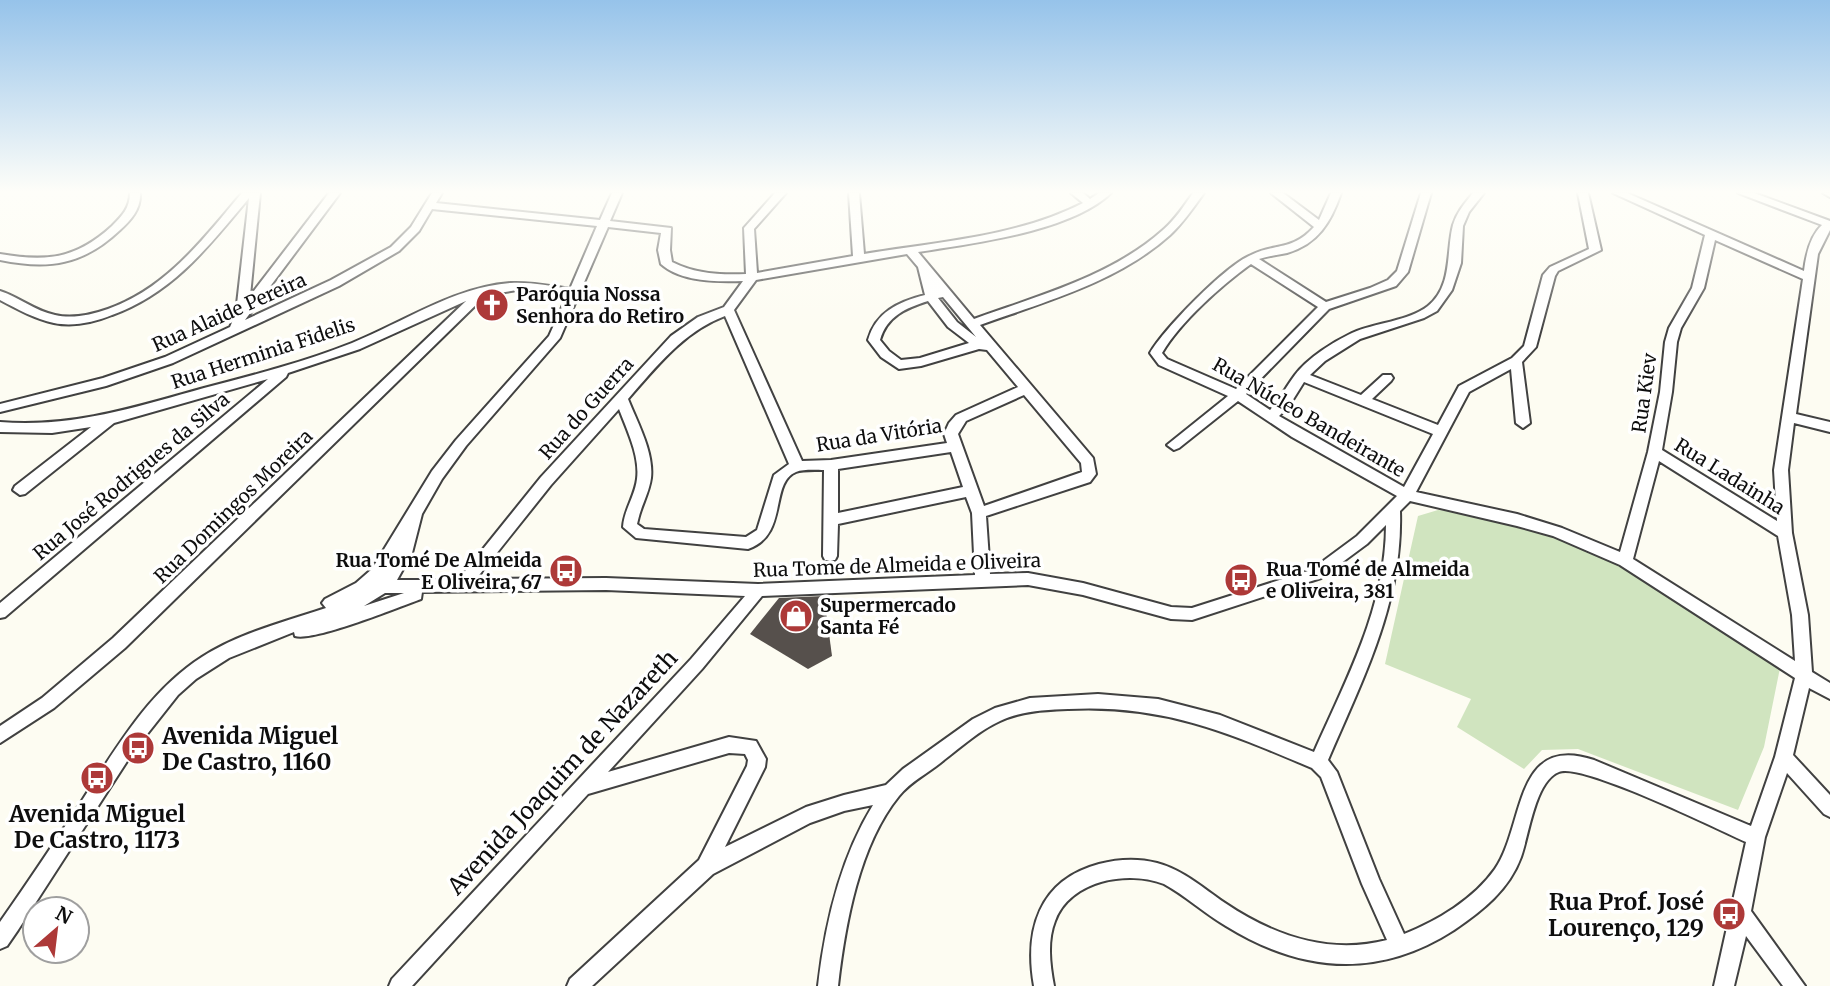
<svg xmlns="http://www.w3.org/2000/svg" width="1830" height="986" viewBox="0 0 1830 986" font-family="Merriweather,serif">
  <style>
    .green { fill: #d0e4bf }
    .building { fill: #56504c }
    .lines { fill: none; stroke-linecap: round; stroke-linejoin: round }
    .minor-casing { stroke: #414141; stroke-width: 4 }
    .minor { fill: #fff; fill-rule: evenodd }
    .labels { text-anchor: middle; dominant-baseline: central; stroke-width: 7; stroke-linejoin: round; paint-order: stroke }
    .poi-label { font-size: 19px; font-weight: bold; fill: #0e0e0e; stroke: #fff; text-anchor: start }
    .street-label { font-size: 19px; fill: #0e0e0e; stroke: #fff }
    .near-poi-label { font-size: 23px; font-weight: bold; fill: #0e0e0e; stroke: #fff; text-anchor: start }
    .near-street-label { font-size: 23px; fill: #0e0e0e; stroke: #fff }
  </style>
  <rect width="100%" height="100%" fill="#fdfcf2"/>
  <!-- green -->
  <path class="green" d="M1438 510 1470 513 1575 542 1615 561 1780 668 1764 747 1738 810 1578 749 1542 750 1524 769 1457 727 1471 699 1385 664 1418 516Z"/>
  <!-- building -->
  <path class="building" d="M824 596 832 656 808 669 750 634 779 598Z"/>
  <g class="lines">
    <defs>
      <g id="minor">
        <path d="M130 193H140C141 209 131 220 120 230 83 265 49 270 0 260V254C47 262 76 259 112 226 122 216 130 208 130 193Z"/>
        <path d="M242 193H260L250 296 329 193H340L245 320 331 280 391 247 411 227 432 193H442L436 203 600 220 612 193H622L610 221 671 228 670 250 672 262C695 274 721 275 746 274L744 228 775 193H786L754 229 757 273 853 256 849 193H859L864 254C936 242 1017 237 1083 203L1071 193H1083L1090 199 1099 193H1111C1070 232 973 243 918 252L974 319C1037 296 1112 276 1163 230 1175 220 1184 206 1193 193H1204C1193 208 1183 223 1170 235 1118 282 1044 302 980 325L1093 458 1096 474 1090 482 986 516 990 574 1028 573 1083 583 1171 607 1192 608 1311 570 1357 536 1397 496 1292 437 1238 401 1179 448 1174 450 1167 445 1228 396 1159 365 1150 353C1165 328 1225 266 1251 255 1276 243 1292 251 1314 227L1271 193H1283L1319 220 1331 193H1341C1331 222 1318 244 1287 253 1278 255 1268 256 1259 259L1326 302 1370 288 1388 280 1397 271 1421 193H1431L1408 272 1396 286 1329 309 1246 394 1270 410C1280 399 1286 387 1295 375 1308 358 1333 342 1352 333 1374 323 1409 321 1428 306 1453 286 1446 251 1453 225 1457 212 1465 203 1473 193H1484L1469 212 1463 226 1461 263 1452 290 1437 311 1424 318 1360 339 1325 361 1310 375 1361 395 1383 375H1391L1393 378 1391 381 1372 399 1438 425 1459 386 1512 358 1524 346 1543 275 1550 267 1589 249 1578 193H1588L1601 250 1558 271 1555 276 1536 347 1522 362 1530 423 1523 428 1516 423 1511 369 1469 392 1416 492 1517 514 1562 528 1620 552 1648 452 1660 392 1665 342 1669 328 1692 288 1705 235 1613 193H1627L1804 271C1806 255 1810 236 1822 225L1738 193H1754L1830 221V230L1818 254 1796 414 1830 422V432L1794 423 1788 470 1792 533 1808 615 1812 672 1830 683V699L1809 688 1793 755 1830 795V817L1824 814 1787 773 1765 837 1751 911 1805 986H1783L1746 936 1734 986H1714L1746 842C1717 829 1581 762 1559 772 1535 781 1529 835 1521 857 1509 890 1482 911 1454 930 1378 979 1302 973 1226 926 1204 913 1186 896 1164 884 1128 870 1070 880 1055 921 1047 941 1050 965 1054 986H1034C1024 930 1039 880 1099 864 1118 859 1138 858 1157 863 1183 870 1203 888 1225 903 1274 936 1329 955 1387 940L1362 884 1321 777 1312 768C1227 732 1162 704 1068 709 1045 710 1021 711 1000 721 980 730 962 746 944 760 929 773 911 781 899 796 859 845 845 925 838 986H818C825 924 840 859 873 805L844 811 810 823 713 874 592 986H567L570 979 699 860 747 766 748 760 745 754 729 753 588 794 412 986H389L392 979 691 659 745 596 606 590 422 592 421 599C399 607 313 642 295 636L294 632 229 658 196 679 178 695 133 752 18 930 7 946 0 949V922C28 882 56 840 83 799 117 747 149 691 202 657 239 633 284 622 326 608L322 603 325 599 356 583 372 569 432 471 456 440 549 336 567 296 517 290 486 295 125 648 54 708 0 743V726L42 698 113 638 466 301 360 349 288 373 286 377 5 617 0 618V603L268 379 114 423 25 494 20 495 13 490 15 486 91 427 52 433 0 432V422C72 428 136 407 204 388 254 375 304 362 352 343 404 322 454 287 511 283 531 282 550 286 570 289L597 226 432 209 419 231 399 251 339 286 173 363 106 386 0 412V404L103 378 165 357 230 327 236 313 249 198C209 246 173 293 112 315 95 322 73 327 54 323 35 319 17 309 0 300V291C19 297 35 311 55 315 72 319 91 315 108 309 167 288 203 239 242 193ZM608 227 661 233 658 250 661 264C681 282 718 282 743 281L724 307 698 317 671 336 541 477 458 580H397L412 553 422 514 442 479 466 446 560 338ZM1715 240 1803 279 1774 470 1777 521 1662 450 1672 392 1677 342 1681 328 1704 288ZM907 254 918 267 925 295C898 302 876 312 868 340L881 357 899 369 921 366 979 349 987 350 1018 387 956 415 949 423 944 434 947 443 831 460 802 461 734 310 756 280ZM1251 264 1318 307 1236 389 1167 359 1162 353C1181 321 1222 285 1251 264ZM943 297 976 337 957 322 938 298ZM928 301 948 327 969 343 920 358 901 360 889 351 880 340C887 316 906 308 928 301ZM725 316 789 464 774 475 757 530 746 537 644 529 637 524 638 520C641 506 649 493 651 478 654 452 637 422 628 399 657 366 683 332 725 316ZM1304 382 1433 434 1404 487 1279 416 1289 406ZM1024 395 1081 463 1082 472 984 506 958 434 966 421ZM619 409C627 430 640 456 637 479 635 496 624 510 623 527L636 538 748 549C789 535 769 483 796 472 803 469 816 470 824 470L823 556 825 560H835L837 556 838 524 966 497 972 513 975 575 758 584 606 578 476 579 551 485ZM951 452 963 487 838 513V469ZM1659 461 1778 536 1792 615 1795 661 1633 559ZM1410 501 1517 526 1553 536 1620 565 1795 678 1775 757 1751 826 1594 760C1513 733 1525 826 1495 869 1474 899 1437 921 1404 934L1379 879 1337 772 1328 760C1363 678 1403 602 1400 511ZM1386 525C1386 606 1346 680 1314 752L1220 715 1158 699 1098 694 1030 698 995 708 973 719 903 769 886 785 844 795 806 807 725 847 765 767 766 759 756 741 729 737 608 772 702 669 762 596 1028 585 1083 595 1171 619 1192 620 1321 578 1367 544ZM385 593H404L364 606Z"/>
        <path d="M1823 193H1830V197Z"/>
      </g>
    </defs>
    <!-- minor casing -->
    <use href="#minor" class="minor-casing"/>
    <!-- minor -->
    <use href="#minor" class="minor"/>
  </g>
  <!-- sky -->
  <linearGradient id="sky" x2="0" y2="1"><stop stop-color="#96c3ea"/><stop offset="0.58" stop-color="#fefef9"/><stop offset="1" stop-color="#fefef9" stop-opacity="0"/></linearGradient>
  <rect width="1830" height="331" fill="url(#sky)"/>
  <!-- icons -->
  <defs>
    <symbol id="church-disc" viewBox="-11 -11 22 22"><circle r="9.5" fill="#ad3938" stroke="#fff"/><path d="M-1.2-6h2.4v3.5h3.3v2.4h-3.3V6h-2.4V-.1h-3.3v-2.4h3.3Z" fill="#fff"/></symbol>
    <symbol id="bus-disc" viewBox="-11 -11 22 22"><circle r="9.5" fill="#ad3938" stroke="#fff"/><path d="M-5-6H5V4H4V6H2V4H-2V6H-4V4H-5ZM-3.5-4V0h7V-4ZM-3.5 1.2v1.5H-2V1.2ZM2 1.2v1.5H3.5V1.2Z" fill="#fff"/></symbol>
    <symbol id="shop-disc" viewBox="-11 -11 22 22"><circle r="9.5" fill="#ad3938" stroke="#fff"/><path d="M-5-2.5h2.3a2.7 3.5 0 0 1 5.4 0H5L5.5 6h-11ZM-1.5-2.5h3a1.5 2.3 0 0 0-3 0Z" fill="#fff"/></symbol>
  </defs>
  <g fill-rule="evenodd">
    <use href="#church-disc" x="473" y="286" width="38" height="38"/>
    <use href="#bus-disc" x="547" y="552" width="38" height="38"/>
    <use href="#bus-disc" x="1222" y="561" width="38" height="38"/>
    <use href="#shop-disc" x="777" y="597" width="38" height="38"/>
    <use href="#bus-disc" x="119" y="729" width="38" height="38"/>
    <use href="#bus-disc" x="78" y="759" width="38" height="38"/>
    <use href="#bus-disc" x="1710" y="895" width="38" height="38"/>
  </g>
  <g class="labels">
    <!-- poi labels -->
    <g class="poi-label">
      <text x="516" y="294">Paróquia Nossa<tspan x="516" dy="22">Senhora do Retiro</tspan></text>
      <text x="542" y="560" text-anchor="end">Rua Tomé De Almeida<tspan x="542" dy="22">E Oliveira, 67</tspan></text>
      <text x="1266" y="569">Rua Tomé de Almeida<tspan x="1266" dy="22">e Oliveira, 381</tspan></text>
      <text x="820" y="605">Supermercado<tspan x="820" dy="22">Santa Fé</tspan></text>
    </g>
    <!-- street labels -->
    <g class="street-label">
      <text transform="translate(229 312) rotate(-24)">Rua Alaide Pereira</text>
      <text transform="translate(263 353) rotate(-18)">Rua Herminia Fidelis</text>
      <text transform="translate(1644 393) rotate(-82)">Rua Kiev</text>
      <text transform="translate(586 408) rotate(-48)">Rua do Guerra</text>
      <text transform="translate(1309 417) rotate(30)">Rua Núcleo Bandeirante</text>
      <text transform="translate(879 435) rotate(-9)">Rua da Vitória</text>
      <text transform="translate(131 476) rotate(-40)">Rua José Rodrigues da Silva</text>
      <text transform="translate(1730 476) rotate(32)">Rua Ladainha</text>
      <text transform="translate(233 506) rotate(-44)">Rua Domingos Moreira</text>
      <text transform="translate(897 565) rotate(-2)">Rua Tome de Almeida e Oliveira</text>
    </g>
    <!-- near-poi labels -->
    <g class="near-poi-label">
      <text x="162" y="735">Avenida Miguel<tspan x="162" dy="26">De Castro, 1160</tspan></text>
      <text x="97" y="813" text-anchor="middle">Avenida Miguel<tspan x="97" dy="26">De Castro, 1173</tspan></text>
      <text x="1704" y="901" text-anchor="end">Rua Prof. José<tspan x="1704" dy="26">Lourenço, 129</tspan></text>
    </g>
    <!-- near-street labels -->
    <g class="near-street-label">
      <text transform="translate(562 772) rotate(-47)">Avenida Joaquim de Nazareth</text>
    </g>
  </g>
  <!-- north arrow -->
  <g transform="translate(56 930) rotate(28)"><circle r="33" fill="#ffffff" stroke="#9f9f9f" stroke-width="2"/>
  <path d="M0-5L12 26L0 18L-12 26Z" fill="#ad3938"/>
  <text y="-10" font-size="19" font-weight="bold" text-anchor="middle" fill="#0e0e0e">N</text>
  </g>
</svg>
